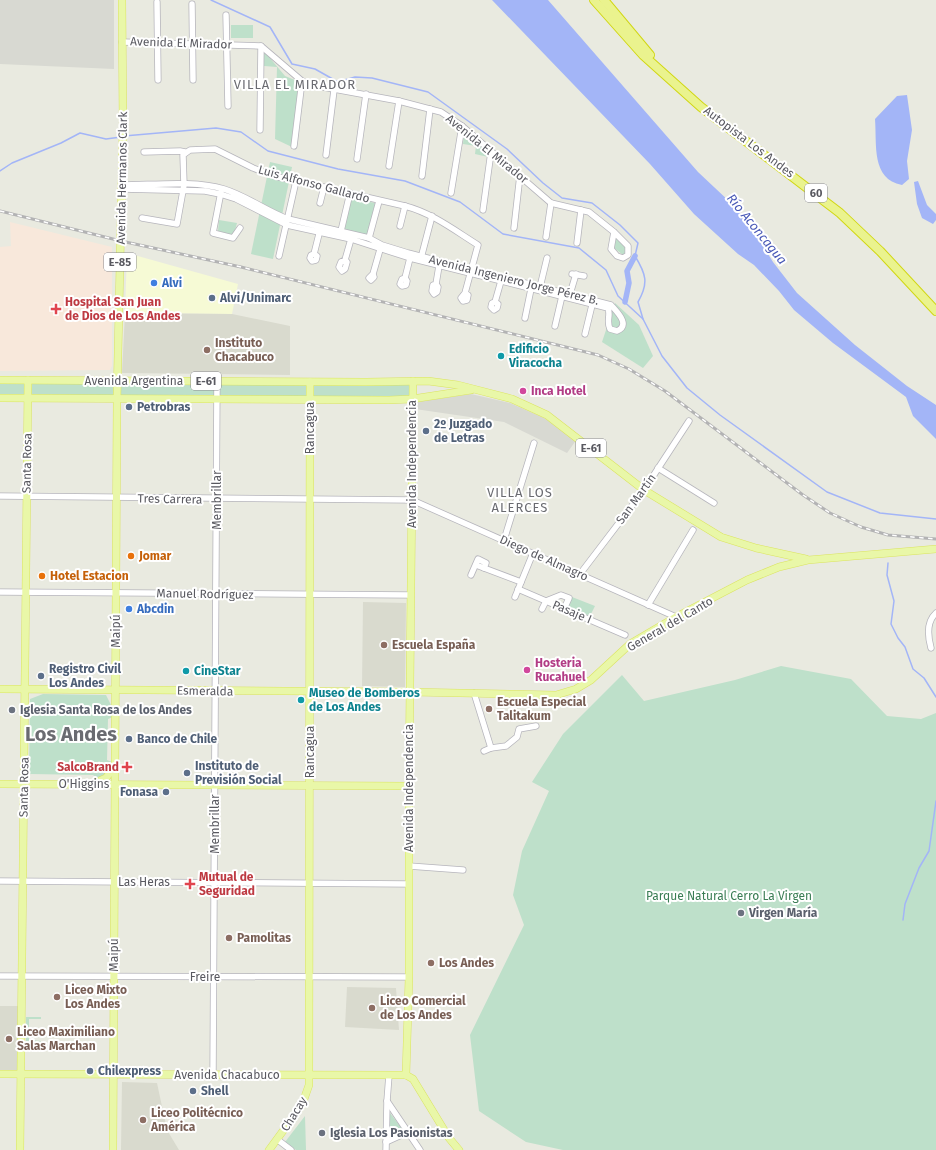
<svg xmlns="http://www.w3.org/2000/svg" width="936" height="1150" viewBox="0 0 936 1150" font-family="'Fira Sans',sans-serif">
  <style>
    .commercial { fill: #f6fad5 }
    .industrial { fill: #d8d9d2 }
    .education { fill: #d9dace }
    .medical { fill: #f8e8db }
    .green { fill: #bee0ca }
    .water { fill: #a3b5f7 }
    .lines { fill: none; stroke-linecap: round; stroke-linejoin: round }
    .stream { stroke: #a3b5f7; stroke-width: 1.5 }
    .canal { stroke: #a3b5f7; stroke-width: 5.5 }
    .minor-casing { stroke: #b6b5bc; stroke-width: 7 }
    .major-casing { stroke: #dbe45f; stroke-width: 8 }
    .highway-casing { stroke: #d1d713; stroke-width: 10 }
    .minor { stroke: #fff; stroke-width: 5.5 }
    .major { stroke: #e9f7a8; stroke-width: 7 }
    .highway { stroke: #eaf38e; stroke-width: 8 }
    .rail-casing { stroke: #b3b3b4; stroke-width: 3 }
    .rail { stroke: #fff; stroke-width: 1.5; stroke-dasharray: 4.5; stroke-linecap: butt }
    .shop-dot { fill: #3f7fe0; stroke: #fff; stroke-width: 1.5 }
    .service-dot { fill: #5c6f8a; stroke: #fff; stroke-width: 1.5 }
    .health-dot { fill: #e0444e; stroke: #fff; stroke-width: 1.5 }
    .education-dot { fill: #8d6e63; stroke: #fff; stroke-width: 1.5 }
    .culture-dot { fill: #0f9aa8; stroke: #fff; stroke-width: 1.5 }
    .hotel-dot { fill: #d1479c; stroke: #fff; stroke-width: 1.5 }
    .food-dot { fill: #e8710a; stroke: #fff; stroke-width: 1.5 }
    .worship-dot { fill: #6b7280; stroke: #fff; stroke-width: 1.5 }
    .labels { text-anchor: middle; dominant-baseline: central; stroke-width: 4; stroke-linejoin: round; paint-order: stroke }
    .shield { fill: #fff; stroke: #8b8b90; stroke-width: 1 }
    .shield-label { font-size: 11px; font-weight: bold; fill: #595960 }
    .street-label { font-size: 12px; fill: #595960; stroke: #fff }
    .shop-label { font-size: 12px; font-weight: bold; fill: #366cbe; stroke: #fff; text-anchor: start }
    .service-label { font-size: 12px; font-weight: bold; fill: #4e5e75; stroke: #fff; text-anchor: start }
    .health-label { font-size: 12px; font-weight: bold; fill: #be3a42; stroke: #fff; text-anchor: start }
    .education-label { font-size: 12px; font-weight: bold; fill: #785e54; stroke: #fff; text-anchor: start }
    .culture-label { font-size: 12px; font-weight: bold; fill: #0d838f; stroke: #fff; text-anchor: start }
    .hotel-label { font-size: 12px; font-weight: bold; fill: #b23c85; stroke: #fff; text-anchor: start }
    .food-label { font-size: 12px; font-weight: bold; fill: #c56008; stroke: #fff; text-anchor: start }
    .worship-label { font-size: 12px; font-weight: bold; fill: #5b616d; stroke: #fff; text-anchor: start }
    .park-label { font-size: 12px; fill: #3a7d54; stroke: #fff }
    .neighbourhood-label { font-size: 13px; letter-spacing: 1px; fill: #6a6b71; stroke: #fff }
    .water-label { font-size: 13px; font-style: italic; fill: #4959b7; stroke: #fff }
    .town-label { font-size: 20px; font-weight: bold; fill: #6a6b71; stroke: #fff }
  </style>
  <rect width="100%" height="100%" fill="#e9eae0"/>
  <!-- commercial -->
  <path class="commercial" d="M127 253 238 284 232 314 125 313Z"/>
  <!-- industrial -->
  <g class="industrial">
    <path d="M0 0H114V69L0 64Z"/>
    <path d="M471 394 510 403 544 418 577 439 567 453 504 422 415 409 416 402Z"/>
  </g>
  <!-- education -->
  <g class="education">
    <path d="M125 313 232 314 290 326V375L122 373Z"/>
    <path d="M363 602 406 603 405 687 362 686Z"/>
    <path d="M347 987 396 988 399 1030 345 1027Z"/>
    <rect x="0" y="1006" width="18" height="66"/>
    <path d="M122 1082 157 1083 167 1130 179 1150H121Z"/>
  </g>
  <!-- medical -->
  <path class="medical" d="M10 222 112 247V366L110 370 0 371V247L11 246Z"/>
  <!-- green -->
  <g class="green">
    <rect x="231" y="25" width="22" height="13"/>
    <path d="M264 51 285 76 300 82 292 147 275 139 277 67 264 66Z"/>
    <path d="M464 132 489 153 488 157 475 154 476 146 463 144Z"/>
    <path d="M270 162 292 167 273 259 251 254Z"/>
    <path d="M351 198 375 203 368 235 343 229Z"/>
    <path d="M219 220 237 223 234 234 232 235 218 231Z"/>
    <path d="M617 238 626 247V252L623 255 613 247 614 239Z"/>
    <path d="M615 303 639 325 653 356 643 368 602 342Z"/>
    <path d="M0 381 409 384 410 398 387 399 0 394Z"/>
    <path d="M572 597 595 606 590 616 568 607Z"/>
    <path d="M781 666 851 679 887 716 921 719 936 713V1150H563L526 1142 479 1111 470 1035 524 925 513 895 514 890 522 851 549 791 532 782 563 734 622 675 644 701 735 680Z"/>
    <path d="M43 694 106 695 112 707 113 717 108 719 107 760 112 762 109 771 99 779 93 775 29 774 30 699Z"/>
    <path d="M26 1017H41V1019H29V1040L41 1041V1045H26Z"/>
    <path d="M390 1113 403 1130 390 1135Z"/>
    <path d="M305 1116 306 1150H296L285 1142Z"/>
  </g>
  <!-- water -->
  <g class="water">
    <path d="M492 0H548L698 172 731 203 750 225 773 262 797 293 855 345 907 386 936 405V439L913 416 906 397 833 343 794 310 779 291 754 265 738 254 694 214 650 164Z"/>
    <path d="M907 95 912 130 907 161 909 179 902 185C871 179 877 145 875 119L897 96Z"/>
    <path d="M918 181 927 205 936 214V220L933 224 922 218 917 204 914 182Z"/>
  </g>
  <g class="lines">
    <!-- stream -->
    <g class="stream">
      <path d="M211 0 270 27 292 64 315 69 338 82 355 77 372 78 428 92 507 149 543 183 562 198 592 203 620 225 638 243 635 256C646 274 649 283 638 302L643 319"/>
      <path d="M124 136 216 128 241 132 268 151 338 169 405 181 460 202 503 234 579 248 606 270 618 296 643 319 662 356 687 388 720 415 827 492 880 513 936 519"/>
      <path d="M0 171 12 163 61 143 80 133 106 139 121 137"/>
      <path d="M888 563 887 575 894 601 891 624 898 638 905 647 913 669 924 678 936 697"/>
      <path d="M903 920 905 904 919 868 929 851 936 801"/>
    </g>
    <!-- canal -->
    <path class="canal" d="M625 302 629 283 627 271 635 256"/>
    <defs>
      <g id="minor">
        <path d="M157 2 158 80"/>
        <path d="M192 4 193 80"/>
        <path d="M226 15 228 106"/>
        <path d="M122 42 261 46 302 81 312 85 399 101 441 112 462 126 551 203 589 212 614 232 628 246V255L623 258 617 256 611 249 614 232"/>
        <path d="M260 130 261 46"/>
        <path d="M294 146 302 81"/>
        <path d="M144 152 180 151 185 152"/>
        <path d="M326 155 334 90"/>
        <path d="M357 159 366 94"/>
        <path d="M389 166 399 101"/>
        <path d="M422 176 430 109"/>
        <path d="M122 189 205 191 220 194 236 199 287 225 351 239 410 258 608 308C611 315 606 321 610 329L617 331C631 325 617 312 611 305L408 253 382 245 369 238 288 219C266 211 247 196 224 189 194 180 153 185 122 185"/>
        <path d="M221 192 213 233 233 238 240 228"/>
        <path d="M451 193 462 126"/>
        <path d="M320 203 324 187"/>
        <path d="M483 210 491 152"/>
        <path d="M142 218 177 224 184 185 183 155 190 150 215 149 253 168 274 176 405 206C432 213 454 230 478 245L465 293 461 298 463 301 467 300 468 295 465 293"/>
        <path d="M400 226 405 206"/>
        <path d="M514 228 520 175"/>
        <path d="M341 231 350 193"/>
        <path d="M546 237 551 203"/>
        <path d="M369 238 379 201"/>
        <path d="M577 243 581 210"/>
        <path d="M314 254 317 256 316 260 312 261 310 258 311 255 314 254 320 230"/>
        <path d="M279 256 296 181"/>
        <path d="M421 258 432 216"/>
        <path d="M345 260 347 262 345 269 342 271 339 267 341 262 345 260 351 239"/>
        <path d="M373 274 374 277 371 280 369 278 373 274 381 246"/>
        <path d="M572 274 584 276"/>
        <path d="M405 278 407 281 406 285 402 286 400 284 402 279 405 278 410 258"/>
        <path d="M436 284 438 287 437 292 434 294 432 291 433 285 436 284 439 266"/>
        <path d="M570 294 576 274"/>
        <path d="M495 302 498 304 497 308 494 310 491 307 492 303 495 302 501 281"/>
        <path d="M525 318 531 289 540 287 547 258"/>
        <path d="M555 326 562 296"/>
        <path d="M585 334 593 301"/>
        <path d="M658 468 714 503"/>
        <path d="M0 496 412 500 676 617"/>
        <path d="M504 540 534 443"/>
        <path d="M476 565 521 582"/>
        <path d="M580 574 644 490 689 421"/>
        <path d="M471 575 478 559 486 563 484 568"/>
        <path d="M518 589 625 635"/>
        <path d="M0 592 410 595"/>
        <path d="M515 597 533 553"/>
        <path d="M648 605 693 530"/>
        <path d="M542 609 546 601 561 595 569 598 564 609"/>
        <path d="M931 648C928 637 926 622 936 613"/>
        <path d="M474 693 491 748 506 746 517 737 519 729 536 726"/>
        <path d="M484 751 491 748"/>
        <path d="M409 866 463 870"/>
        <path d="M0 881 409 884"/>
        <path d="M0 976 409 977"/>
        <path d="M213 1075 217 381"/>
        <path d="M387 1101 420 1150"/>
        <path d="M278 1140 291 1150"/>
        <path d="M386 1142 408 1132"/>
        <path d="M386 1150 387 1101 389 1075"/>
      </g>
      <g id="major">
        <path d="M0 380 366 382 428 381 458 385 512 399 547 415 644 490 721 537 756 548 806 559"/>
        <path d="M0 398 389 400 412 399 471 390"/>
        <path d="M0 689 410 692 556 695 576 689 591 680 630 644 676 617 747 580 779 567 808 560 936 549"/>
        <path d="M95 783 106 778 115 766"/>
        <path d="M0 784 409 786"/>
        <path d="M0 1074 406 1075"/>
        <path d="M406 1075 409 977V786L413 381"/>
        <path d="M406 1075 413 1079 449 1138 459 1150"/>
        <path d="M20 1150 28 380"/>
        <path d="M113 1150 117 399 123 127 122 0"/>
        <path d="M269 1150 302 1105 309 1085 310 382"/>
      </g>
      <g id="highway">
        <path d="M594 0 643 55 701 107 840 213 880 251 936 311"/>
        <path d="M604 0 650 55"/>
      </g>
    </defs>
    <!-- minor casing -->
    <use href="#minor" class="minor-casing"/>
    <!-- major casing -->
    <use href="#major" class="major-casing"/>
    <!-- highway casing -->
    <use href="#highway" class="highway-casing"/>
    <!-- minor -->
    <use href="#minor" class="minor"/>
    <!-- major -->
    <use href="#major" class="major"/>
    <!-- highway -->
    <use href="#highway" class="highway"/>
    <defs>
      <path id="rail" d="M0 211 121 241 241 267 598 355 629 369 665 391 803 495 830 513 861 527 888 535 936 539"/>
    </defs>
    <!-- rail casing -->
    <use href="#rail" class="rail-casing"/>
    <!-- rail -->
    <use href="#rail" class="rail"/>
  </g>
  <!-- markers -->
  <g class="shop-dot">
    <circle cx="154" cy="283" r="4"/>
    <circle cx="129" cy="609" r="4"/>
  </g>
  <g class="service-dot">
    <circle cx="212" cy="298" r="4"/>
    <circle cx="129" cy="407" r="4"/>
    <circle cx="426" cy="431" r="4"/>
    <circle cx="41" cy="676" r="4"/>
    <circle cx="129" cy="739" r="4"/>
    <circle cx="187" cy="773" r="4"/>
    <circle cx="166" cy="792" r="4"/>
    <circle cx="90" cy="1071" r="4"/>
    <circle cx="193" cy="1091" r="4"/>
  </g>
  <g class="health-dot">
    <path d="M54 303h4v4h4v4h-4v4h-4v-4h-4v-4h4z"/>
    <path d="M125 761h4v4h4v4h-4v4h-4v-4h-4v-4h4z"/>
    <path d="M188 878h4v4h4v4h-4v4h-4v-4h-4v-4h4z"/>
  </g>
  <g class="education-dot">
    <circle cx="207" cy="350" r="4"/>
    <circle cx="384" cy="645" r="4"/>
    <circle cx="489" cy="709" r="4"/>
    <circle cx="229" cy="938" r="4"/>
    <circle cx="431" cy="963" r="4"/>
    <circle cx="57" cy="997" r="4"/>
    <circle cx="372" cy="1008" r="4"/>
    <circle cx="9" cy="1039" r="4"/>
    <circle cx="143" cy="1120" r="4"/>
  </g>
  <g class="culture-dot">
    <circle cx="501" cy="356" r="4"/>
    <circle cx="186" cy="671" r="4"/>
    <circle cx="301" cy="700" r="4"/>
  </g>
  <g class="hotel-dot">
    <circle cx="523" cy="391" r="4"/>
    <circle cx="527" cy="670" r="4"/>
  </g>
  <g class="food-dot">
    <circle cx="131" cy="556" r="4"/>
    <circle cx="42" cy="576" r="4"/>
  </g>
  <g class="worship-dot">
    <circle cx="12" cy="710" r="4"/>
    <circle cx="741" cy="913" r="4"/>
    <circle cx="322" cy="1133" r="4"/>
  </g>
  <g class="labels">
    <!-- shield labels -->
    <g class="shield">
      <rect x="805" y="184" width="22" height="18" rx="3"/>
      <rect x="104" y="253" width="32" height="18" rx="3"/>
      <rect x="191" y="372" width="30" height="18" rx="3"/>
      <rect x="576" y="439" width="30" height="18" rx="3"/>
    </g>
    <g class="shield-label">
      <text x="816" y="193">60</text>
      <text x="120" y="262">E-85</text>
      <text x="206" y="381">E-61</text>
      <text x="591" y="448">E-61</text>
    </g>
    <!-- street labels -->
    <g class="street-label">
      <text transform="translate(181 43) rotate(2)">Avenida El Mirador</text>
      <text transform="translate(749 142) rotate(37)">Autopista Los Andes</text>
      <text transform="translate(487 149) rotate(39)">Avenida El Mirador</text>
      <text transform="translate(122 178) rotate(-89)">Avenida Hermanos Clark</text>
      <text transform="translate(314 184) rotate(15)">Luis Alfonso Gallardo</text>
      <text transform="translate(514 280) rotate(14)">Avenida Ingeniero Jorge Pérez B.</text>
      <text x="134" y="381">Avenida Argentina</text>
      <text transform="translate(310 428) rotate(-90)">Rancagua</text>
      <text transform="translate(27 463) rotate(-89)">Santa Rosa</text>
      <text transform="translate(412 464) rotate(-90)">Avenida Independencia</text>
      <text transform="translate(170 499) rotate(1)">Tres Carrera</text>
      <text transform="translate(636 499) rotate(-54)">San Martín</text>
      <text transform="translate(217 500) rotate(-90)">Membrillar</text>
      <text transform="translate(544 558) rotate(24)">Diego de Almagro</text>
      <text transform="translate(205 594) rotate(1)">Manuel Rodríguez</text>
      <text transform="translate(572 612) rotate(23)">Pasaje I</text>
      <text transform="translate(670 624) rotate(-30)">General del Canto</text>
      <text transform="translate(116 631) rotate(-90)">Maipú</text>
      <text transform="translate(205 691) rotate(1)">Esmeralda</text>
      <text transform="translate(310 752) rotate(-90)">Rancagua</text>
      <text x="84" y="784">O'Higgins</text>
      <text transform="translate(24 787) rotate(-89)">Santa Rosa</text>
      <text transform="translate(409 788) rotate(-90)">Avenida Independencia</text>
      <text transform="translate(215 824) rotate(-90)">Membrillar</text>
      <text x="144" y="882">Las Heras</text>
      <text transform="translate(114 955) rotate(-90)">Maipú</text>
      <text x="205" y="977">Freire</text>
      <text x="227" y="1075">Avenida Chacabuco</text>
      <text transform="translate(294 1114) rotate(-58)">Chacay</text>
    </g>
    <!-- shop labels -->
    <g class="shop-label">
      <text x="162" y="283">Alvi</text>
      <text x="137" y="609">Abcdin</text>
    </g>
    <!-- service labels -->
    <g class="service-label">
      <text x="220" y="298">Alvi/Unimarc</text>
      <text x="137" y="407">Petrobras</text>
      <text x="434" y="424">2º Juzgado<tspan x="434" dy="14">de Letras</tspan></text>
      <text x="49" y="669">Registro Civil<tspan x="49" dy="14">Los Andes</tspan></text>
      <text x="137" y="739">Banco de Chile</text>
      <text x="195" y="766">Instituto de<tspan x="195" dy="14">Previsión Social</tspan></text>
      <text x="158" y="792" text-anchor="end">Fonasa</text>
      <text x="98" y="1071">Chilexpress</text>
      <text x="201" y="1091">Shell</text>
    </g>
    <!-- health labels -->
    <g class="health-label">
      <text x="65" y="302">Hospital San Juan<tspan x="65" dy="14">de Dios de Los Andes</tspan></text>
      <text x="119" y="767" text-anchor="end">SalcoBrand</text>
      <text x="199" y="877">Mutual de<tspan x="199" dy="14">Seguridad</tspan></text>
    </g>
    <!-- education labels -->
    <g class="education-label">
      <text x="215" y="343">Instituto<tspan x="215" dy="14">Chacabuco</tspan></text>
      <text x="392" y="645">Escuela España</text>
      <text x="497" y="702">Escuela Especial<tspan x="497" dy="14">Talitakum</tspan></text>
      <text x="237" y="938">Pamolitas</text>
      <text x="439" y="963">Los Andes</text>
      <text x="65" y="990">Liceo Mixto<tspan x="65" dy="14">Los Andes</tspan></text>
      <text x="380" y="1001">Liceo Comercial<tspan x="380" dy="14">de Los Andes</tspan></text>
      <text x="17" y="1032">Liceo Maximiliano<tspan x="17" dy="14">Salas Marchan</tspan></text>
      <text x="151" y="1113">Liceo Politécnico<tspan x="151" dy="14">América</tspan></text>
    </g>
    <!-- culture labels -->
    <g class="culture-label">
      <text x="509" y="349">Edificio<tspan x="509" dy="14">Viracocha</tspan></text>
      <text x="194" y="671">CineStar</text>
      <text x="309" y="693">Museo de Bomberos<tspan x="309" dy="14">de Los Andes</tspan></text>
    </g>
    <!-- hotel labels -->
    <g class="hotel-label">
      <text x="531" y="391">Inca Hotel</text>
      <text x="535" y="663">Hosteria<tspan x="535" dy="14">Rucahuel</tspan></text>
    </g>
    <!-- food labels -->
    <g class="food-label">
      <text x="139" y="556">Jomar</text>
      <text x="50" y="576">Hotel Estacion</text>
    </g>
    <!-- worship labels -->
    <g class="worship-label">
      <text x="20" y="710">Iglesia Santa Rosa de los Andes</text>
      <text x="749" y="913">Virgen María</text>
      <text x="330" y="1133">Iglesia Los Pasionistas</text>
    </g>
    <!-- park labels -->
    <g class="park-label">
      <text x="729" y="896">Parque Natural Cerro La Virgen</text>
    </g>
    <!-- neighbourhood labels -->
    <g class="neighbourhood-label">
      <text x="295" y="84">VILLA EL MIRADOR</text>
      <text x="520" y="492">VILLA LOS<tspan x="520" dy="15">ALERCES</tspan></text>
    </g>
    <!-- water labels -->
    <g class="water-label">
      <text transform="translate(757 229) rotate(51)">Río Aconcagua</text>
    </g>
    <!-- town labels -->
    <g class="town-label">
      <text x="71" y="734">Los Andes</text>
    </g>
  </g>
</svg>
